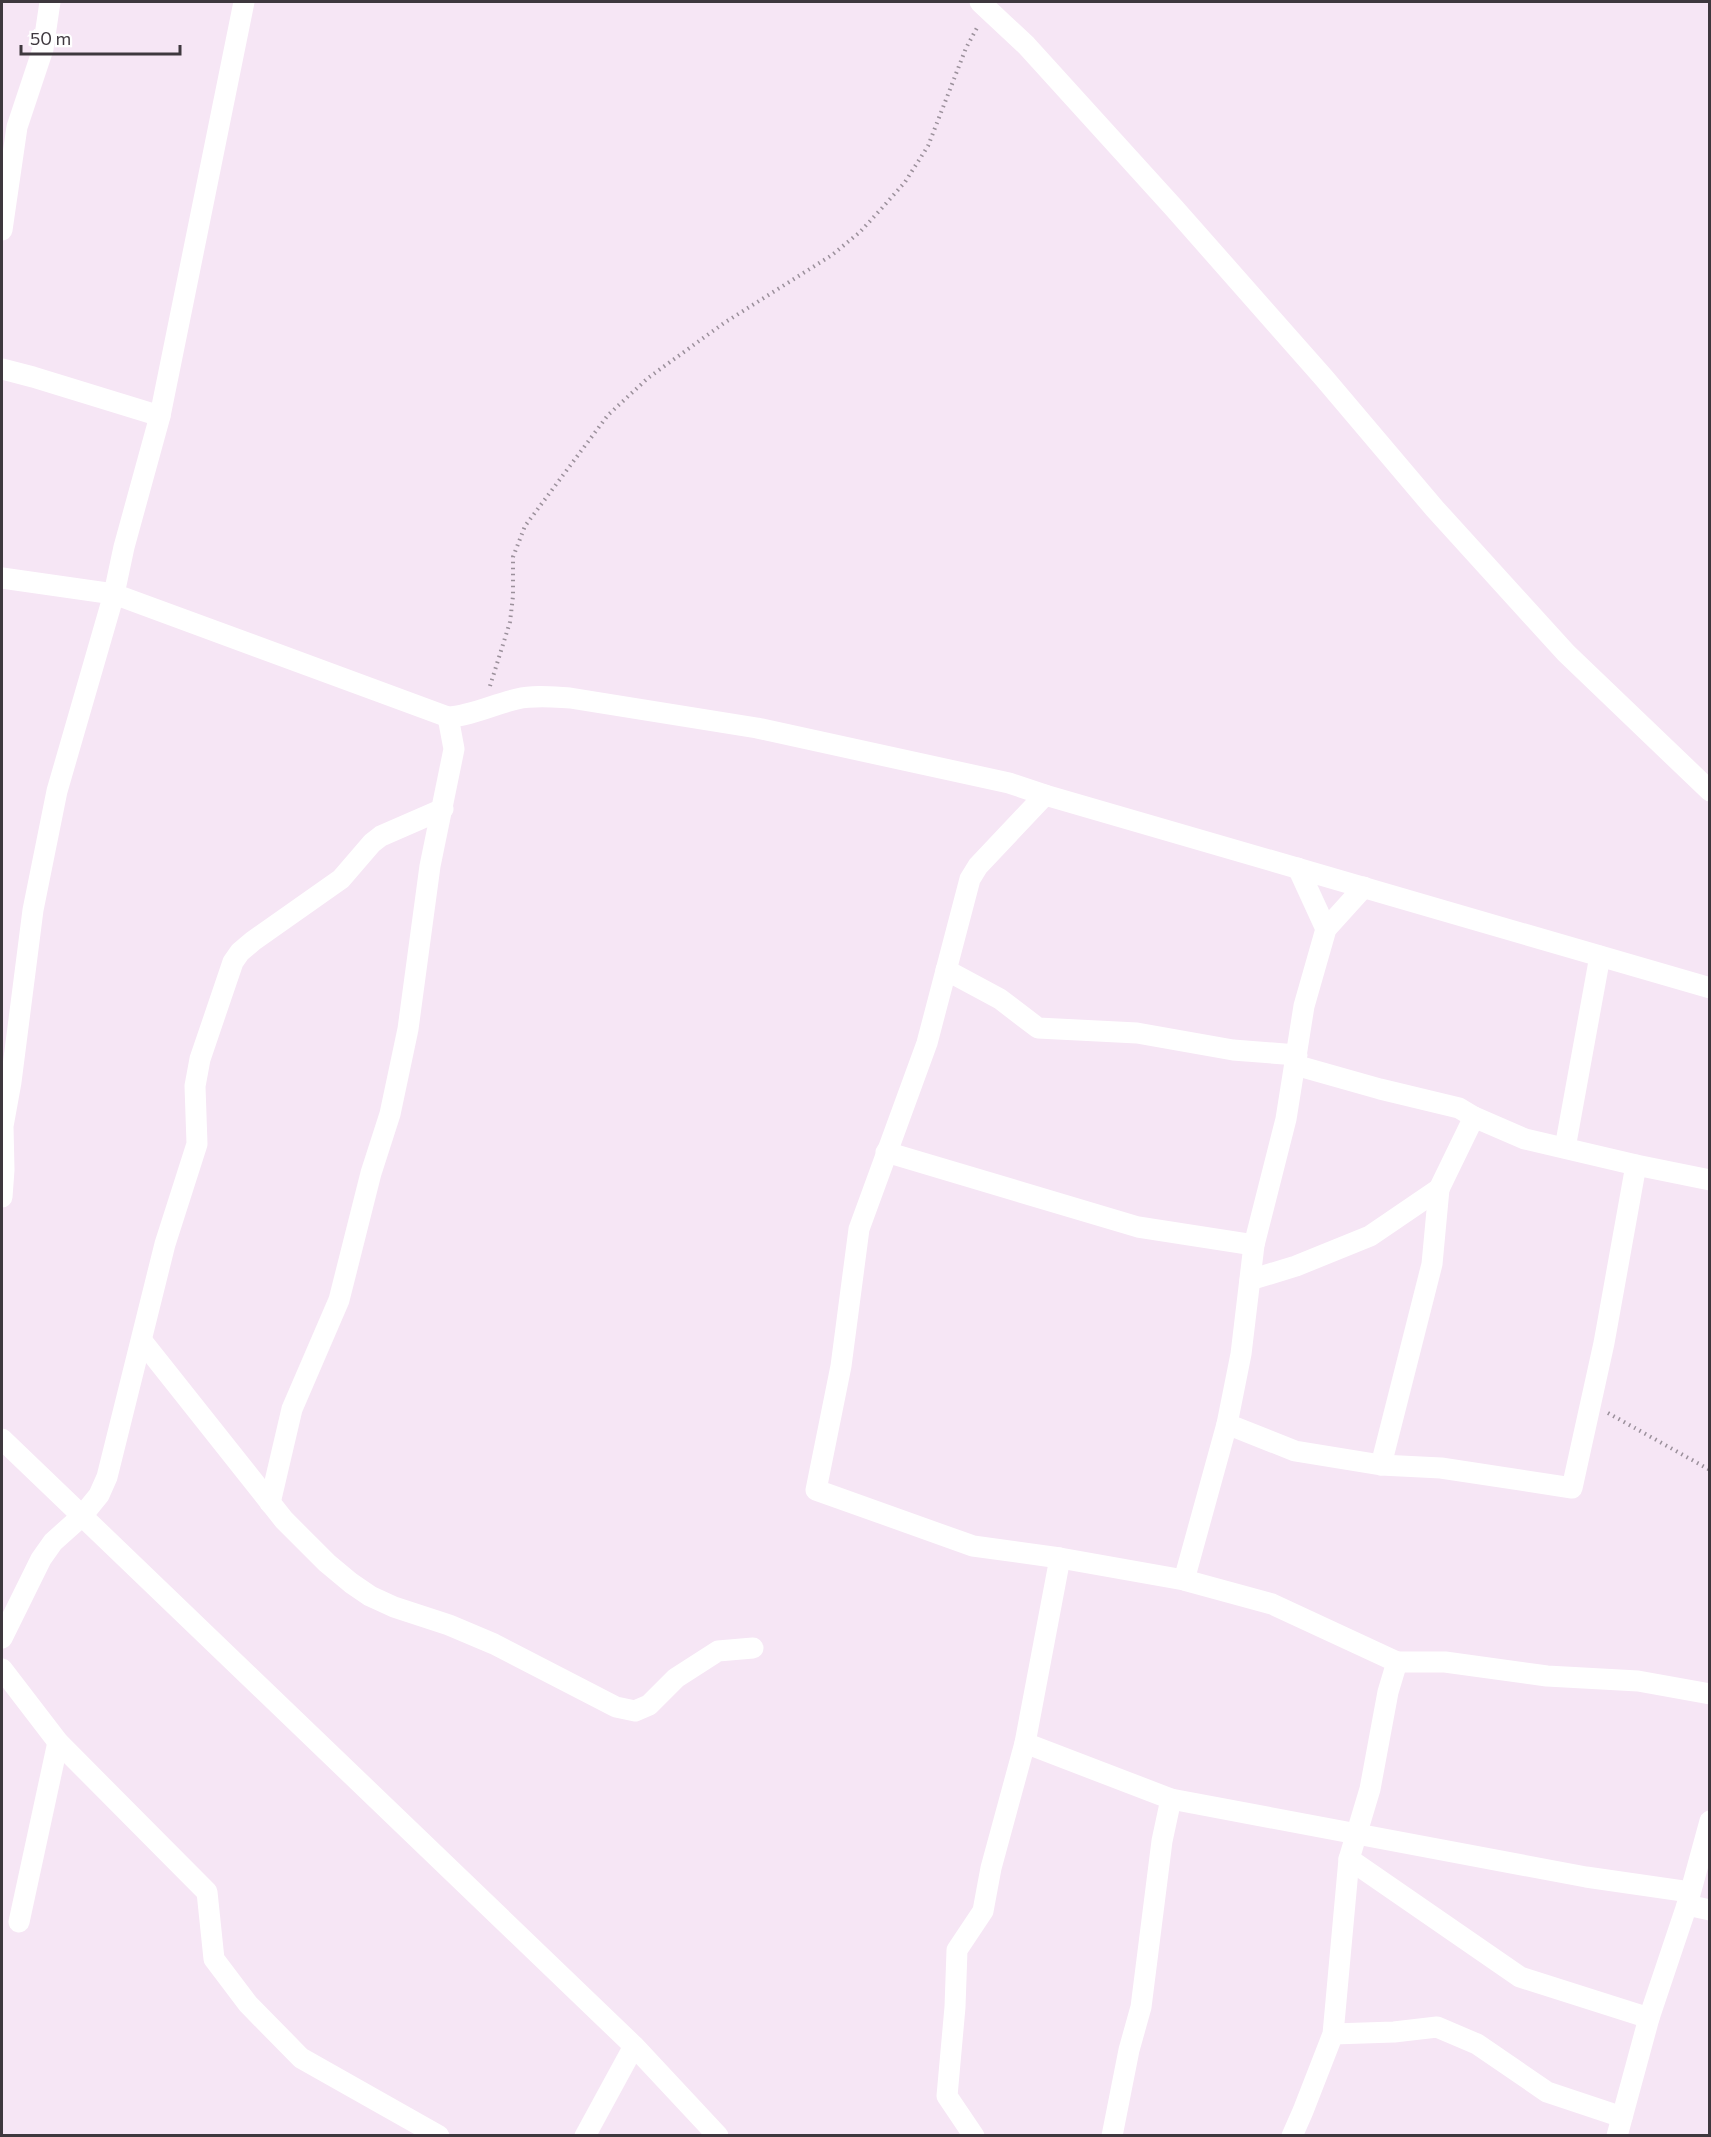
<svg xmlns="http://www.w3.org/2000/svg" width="1711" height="2137" viewBox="0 0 1711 2137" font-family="Commissioner,sans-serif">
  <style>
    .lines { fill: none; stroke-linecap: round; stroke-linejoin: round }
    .path { stroke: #9b909b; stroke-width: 4; stroke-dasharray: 1.5 4.5; stroke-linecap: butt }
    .street { stroke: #fff; stroke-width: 21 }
  </style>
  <rect width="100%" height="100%" fill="#f6e6f5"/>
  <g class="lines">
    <!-- path -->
    <g class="path">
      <path d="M490 686 510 622 513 596V557L525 526 608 415 648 378 724 323 832 255 860 232 882 208 905 182 928 146 966 48 978 26"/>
      <path d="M1608 1413 1710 1470"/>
    </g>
    <!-- street -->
    <g class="street">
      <path d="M980 2 1026 45 1174 208 1324 378 1435 509 1566 653 1710 791"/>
      <path d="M2 230 17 127 43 49 50 2"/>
      <path d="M2 369 33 377 160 416"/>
      <path d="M2 578 114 594 448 717C471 716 494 704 517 699 534 695 552 697 570 698L757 728 1009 783 1045 795 1710 988"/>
      <path d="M1298 868 1326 929"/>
      <path d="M946 970 1000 999 1038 1028 1137 1033 1233 1050 1297 1055"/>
      <path d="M1295 1065 1380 1089 1459 1108 1474 1117 1525 1139 1636 1165"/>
      <path d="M1565 1148 1600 956"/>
      <path d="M886 1152 1138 1227 1254 1245"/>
      <path d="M2 1197 4 1170 3 1126 11 1082 33 910 57 791 114 594 124 547 160 416 244 2"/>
      <path d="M1250 1280 1296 1266 1370 1236 1439 1189 1474 1117"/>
      <path d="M142 1341 284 1520 327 1563 351 1583 370 1596 394 1607 449 1625 494 1644 616 1707 635 1711 649 1705 676 1678 718 1651 753 1648"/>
      <path d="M1227 1424 1295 1451 1381 1465 1441 1468 1572 1488 1604 1343 1636 1165 1710 1180"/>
      <path d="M2 1439 634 2046 718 2136"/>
      <path d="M1381 1465 1432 1264 1439 1189"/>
      <path d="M270 1503 292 1409 339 1300 371 1173 390 1114 408 1029 430 866 454 749 448 717"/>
      <path d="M1060 1558 1184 1580 1272 1604 1397 1662 1388 1692 1370 1789 1349 1859 1333 2034 1303 2111 1292 2136"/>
      <path d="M1184 1580 1227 1424 1241 1354 1254 1245 1286 1119 1304 1006 1326 929 1364 887"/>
      <path d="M2 1638 41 1559 53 1542 82 1516 99 1495 107 1477 165 1244 197 1144 195 1086 200 1059 233 962 240 952 253 941 341 879 372 843 381 836 443 809"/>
      <path d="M1397 1662H1445L1547 1676 1638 1681 1710 1694"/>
      <path d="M2 1669 58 1742 207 1892 214 1959 248 2004 301 2058 439 2136"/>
      <path d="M1025 1743 1171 1799 1162 1841 1141 2007 1129 2050 1112 2136"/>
      <path d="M1171 1799 1586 1877 1690 1892"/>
      <path d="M1349 1859 1520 1977 1649 2018"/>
      <path d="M1687 1905 1710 1821"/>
      <path d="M19 1922 58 1742"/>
      <path d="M1333 2034 1394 2032 1437 2027 1477 2044 1547 2092 1622 2117"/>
      <path d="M585 2136 634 2046"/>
      <path d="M974 2136 947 2096 955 2007 957 1950 983 1911 991 1868 1025 1743 1060 1558 973 1546 816 1490 841 1366 859 1229 927 1043 970 879 978 866 1045 795"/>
      <path d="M1617 2136 1649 2018 1687 1905 1710 1910"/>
    </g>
  </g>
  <!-- border -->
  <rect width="1711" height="2137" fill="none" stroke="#3e383e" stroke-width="6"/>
  <!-- scale -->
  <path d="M21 45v9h159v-9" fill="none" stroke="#3e383e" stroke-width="3"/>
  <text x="30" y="45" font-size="18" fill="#3e383e" stroke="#ffffff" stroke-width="4.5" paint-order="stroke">50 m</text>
</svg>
